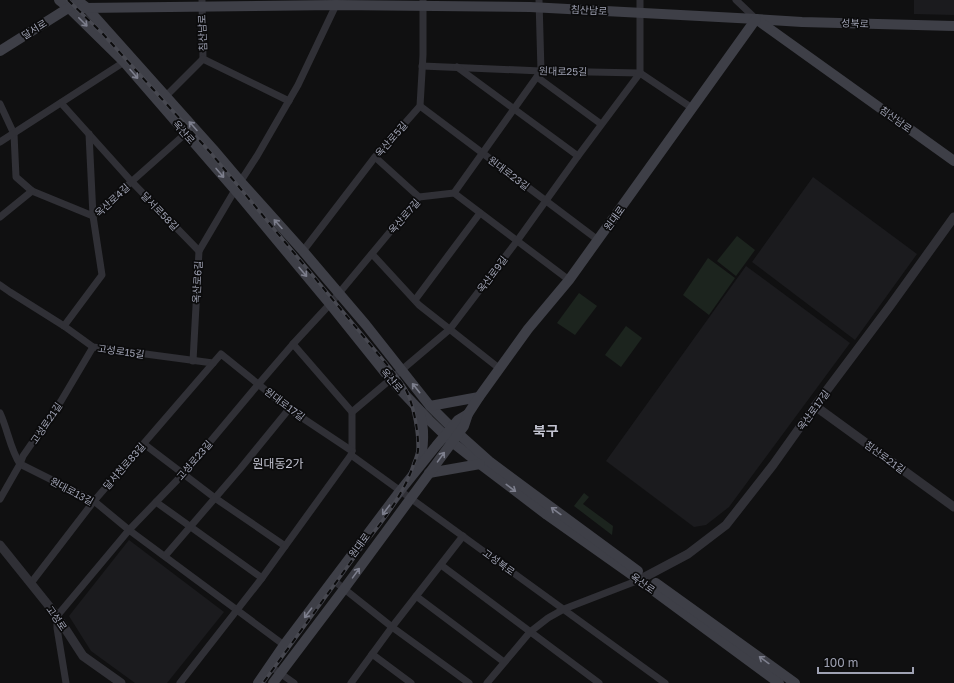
<svg xmlns="http://www.w3.org/2000/svg" width="954" height="683" viewBox="0 0 954 683" font-family="'Golos Text','Noto Sans KR',sans-serif">
  <style>
    .built { fill: #1b1b1e }
    .green { fill: #1c241e }
    .lines { fill: none; stroke-linecap: round; stroke-linejoin: round }
    .minor { stroke: #303036; stroke-width: 7 }
    .tertiary { stroke: #303036; stroke-width: 9 }
    .secondary { stroke: #3e3f47; stroke-width: 10 }
    .rail-casing { stroke: #474850; stroke-width: 3.5 }
    .rail { stroke: #0b0b0c; stroke-width: 2; stroke-dasharray: 6; stroke-linecap: butt }
    .oneway { stroke: #7d7f8d }
    .labels { text-anchor: middle; dominant-baseline: central; stroke-width: 3.5; stroke-linejoin: round; paint-order: stroke }
    .street-label { font-size: 10px; fill: #9fa2b3; stroke: #0b0b0c }
    .quarter-label { font-size: 12px; fill: #c1c2cf; stroke: #0b0b0c }
    .district-label { font-size: 14px; font-weight: bold; fill: #c1c2cf; stroke: #0b0b0c }
  </style>
  <rect width="100%" height="100%" fill="#101011"/>
  <!-- built -->
  <g class="built">
    <path d="M914 0H954V15L914 14Z"/>
    <path d="M813 177 917 254 855 340 752 262Z"/>
    <path d="M746 266 850 343 729 507 706 525 694 527 606 461Z"/>
    <path d="M129 540 224 612 167 683H135L91 651 69 616Z"/>
  </g>
  <!-- green -->
  <g class="green">
    <path d="M737 236 755 250 736 276 717 261Z"/>
    <path d="M708 258 735 278 709 315 683 295Z"/>
    <path d="M579 293 597 306 575 335 557 323Z"/>
    <path d="M626 326 642 338 621 367 605 355Z"/>
    <path d="M584 493 589 497 583 504 613 526 612 535 574 506Z"/>
  </g>
  <g class="lines">
    <!-- minor -->
    <g class="minor">
      <path d="M202 0 203 59"/>
      <path d="M736 0 756 19"/>
      <path d="M203 59 289 101"/>
      <path d="M422 66 541 71 640 73 692 108"/>
      <path d="M457 67 578 156"/>
      <path d="M537 77 601 124"/>
      <path d="M166 96 203 59"/>
      <path d="M61 103 132 182 199 251"/>
      <path d="M0 104 14 134 16 177 32 191 93 216"/>
      <path d="M420 106 598 240"/>
      <path d="M0 142 124 62"/>
      <path d="M375 157 419 197"/>
      <path d="M454 193 569 280"/>
      <path d="M93 216 185 134"/>
      <path d="M0 217 32 191"/>
      <path d="M303 251 375 157 420 106 423 55V0"/>
      <path d="M372 254 419 305 500 369"/>
      <path d="M0 285 10 292 64 326 93 347 213 363"/>
      <path d="M415 300 480 213"/>
      <path d="M64 326 102 275 93 216 89 134"/>
      <path d="M293 344 352 412V451L351 455 665 683"/>
      <path d="M193 361 199 251 235 190 257 156 298 85 336 5"/>
      <path d="M352 412 450 329 517 241 578 156 640 73V0"/>
      <path d="M0 413C8 430 10 449 20 464L94 501 129 530 284 645"/>
      <path d="M144 444 215 498 285 546"/>
      <path d="M0 499 20 464 23 456 61 401 93 347"/>
      <path d="M156 502 262 578"/>
      <path d="M165 556 240 469 289 409"/>
      <path d="M441 565 599 683"/>
      <path d="M333 580 392 627 469 683"/>
      <path d="M31 583 94 501 221 354 289 409 352 451"/>
      <path d="M416 596 504 662"/>
      <path d="M372 654 411 683"/>
      <path d="M270 666 294 683"/>
      <path d="M66 683 57 628V616L129 530 183 474 256 387 293 344 330 304 419 197 454 193 541 71 539 0"/>
      <path d="M180 683 262 578 351 455"/>
      <path d="M351 683 392 627 463 536"/>
      <path d="M487 683 530 632 548 618 564 609 639 580"/>
    </g>
    <!-- tertiary -->
    <g class="tertiary">
      <path d="M815 406 954 507"/>
      <path d="M0 545 57 616 83 656 121 683"/>
      <path d="M639 580 688 554 726 525 773 465 815 406 890 306 954 217"/>
    </g>
    <!-- secondary -->
    <g class="secondary">
      <path d="M59 0 69 8 124 62 235 190 330 304 390 379 429 420 452 442 480 464 547 515 639 580 779 683"/>
      <path d="M77 0 87 8 213 149 241 182 303 251 366 325 430 406 451 427 489 461 532 493 638 571"/>
      <path d="M83 8 336 5 530 7 756 19 802 22 954 26"/>
      <path d="M756 19 954 161"/>
      <path d="M0 51 73 5"/>
      <path d="M430 406 479 397"/>
      <path d="M419 464C424 449 425 426 419 411"/>
      <path d="M429 473 480 464"/>
      <path d="M656 583 795 683"/>
      <path d="M258 683 284 645 400 491 436 446 458 420 468 414"/>
      <path d="M273 683 344 589 411 498 464 426 468 414 479 397 528 329 569 280 756 19"/>
    </g>
    <defs>
      <path id="rail" d="M68 0 103 34 210 152 389 367C395 375 403 383 407 392 414 407 419 434 418 451 417 455 416 459 414 463 405 493 381 524 361 548L263 683"/>
    </defs>
    <!-- rail casing -->
    <use href="#rail" class="rail-casing"/>
    <!-- rail -->
    <use href="#rail" class="rail"/>
  </g>
  <!-- one-way arrows -->
  <defs><path id="oneway-shaft" d="M-6 0H5M1.5-3L5.5 0L1.5 3" fill="none" stroke-width="1.6" stroke-linecap="round" stroke-linejoin="round"/></defs>
  <g class="oneway">
    <use href="#oneway-shaft" transform="translate(83 22) rotate(45)"/>
    <use href="#oneway-shaft" transform="translate(134 74) rotate(49)"/>
    <use href="#oneway-shaft" transform="translate(193 126) rotate(-132)"/>
    <use href="#oneway-shaft" transform="translate(220 173) rotate(49)"/>
    <use href="#oneway-shaft" transform="translate(278 224) rotate(-132)"/>
    <use href="#oneway-shaft" transform="translate(303 272) rotate(50)"/>
    <use href="#oneway-shaft" transform="translate(416 388) rotate(-129)"/>
    <use href="#oneway-shaft" transform="translate(441 457) rotate(-54)"/>
    <use href="#oneway-shaft" transform="translate(511 488) rotate(37)"/>
    <use href="#oneway-shaft" transform="translate(386 510) rotate(127)"/>
    <use href="#oneway-shaft" transform="translate(556 511) rotate(-144)"/>
    <use href="#oneway-shaft" transform="translate(356 573) rotate(-54)"/>
    <use href="#oneway-shaft" transform="translate(308 613) rotate(127)"/>
    <use href="#oneway-shaft" transform="translate(764 660) rotate(-144)"/>
  </g>
  <g class="labels">
    <!-- street labels -->
    <g class="street-label">
      <text transform="translate(589 10) rotate(3)">침산남로</text>
      <text transform="translate(855 23) rotate(2)">성북로</text>
      <text transform="translate(34 29) rotate(-32)">달서로</text>
      <text transform="translate(202 33) rotate(-92)">침산남로</text>
      <text transform="translate(563 71) rotate(1)">원대로25길</text>
      <text transform="translate(896 119) rotate(36)">침산남로</text>
      <text transform="translate(184 132) rotate(49)">옥산로</text>
      <text transform="translate(391 139) rotate(-49)">옥산로5길</text>
      <text transform="translate(509 173) rotate(37)">원대로23길</text>
      <text transform="translate(112 200) rotate(-43)">옥산로4길</text>
      <text transform="translate(160 211) rotate(46)">달서로58길</text>
      <text transform="translate(404 216) rotate(-49)">옥산로7길</text>
      <text transform="translate(614 218) rotate(-54)">원대로</text>
      <text transform="translate(492 274) rotate(-53)">옥산로9길</text>
      <text transform="translate(197 282) rotate(-87)">옥산로6길</text>
      <text transform="translate(121 351) rotate(8)">고성로15길</text>
      <text transform="translate(392 380) rotate(49)">옥산로</text>
      <text transform="translate(285 404) rotate(37)">원대로17길</text>
      <text transform="translate(813 410) rotate(-54)">옥산로17길</text>
      <text transform="translate(46 423) rotate(-56)">고성로21길</text>
      <text transform="translate(885 457) rotate(36)">침산로21길</text>
      <text transform="translate(194 460) rotate(-49)">고성로23길</text>
      <text transform="translate(124 466) rotate(-49)">달서천로83길</text>
      <text transform="translate(72 491) rotate(28)">원대로13길</text>
      <text transform="translate(359 545) rotate(-53)">원대로</text>
      <text transform="translate(499 562) rotate(36)">고성북로</text>
      <text transform="translate(643 583) rotate(36)">옥산로</text>
      <text transform="translate(57 618) rotate(55)">고성로</text>
    </g>
    <!-- quarter labels -->
    <g class="quarter-label">
      <text x="278" y="463">원대동2가</text>
    </g>
    <!-- district labels -->
    <g class="district-label">
      <text x="546" y="430">북구</text>
    </g>
  </g>
  <!-- scale -->
  <path d="M818 667v6h95v-6" fill="none" stroke="#9fa2b3" stroke-width="2"/>
  <text x="824" y="667" font-size="12" fill="#9fa2b3" stroke="#0b0b0c" stroke-width="3" paint-order="stroke">100 m</text>
</svg>
